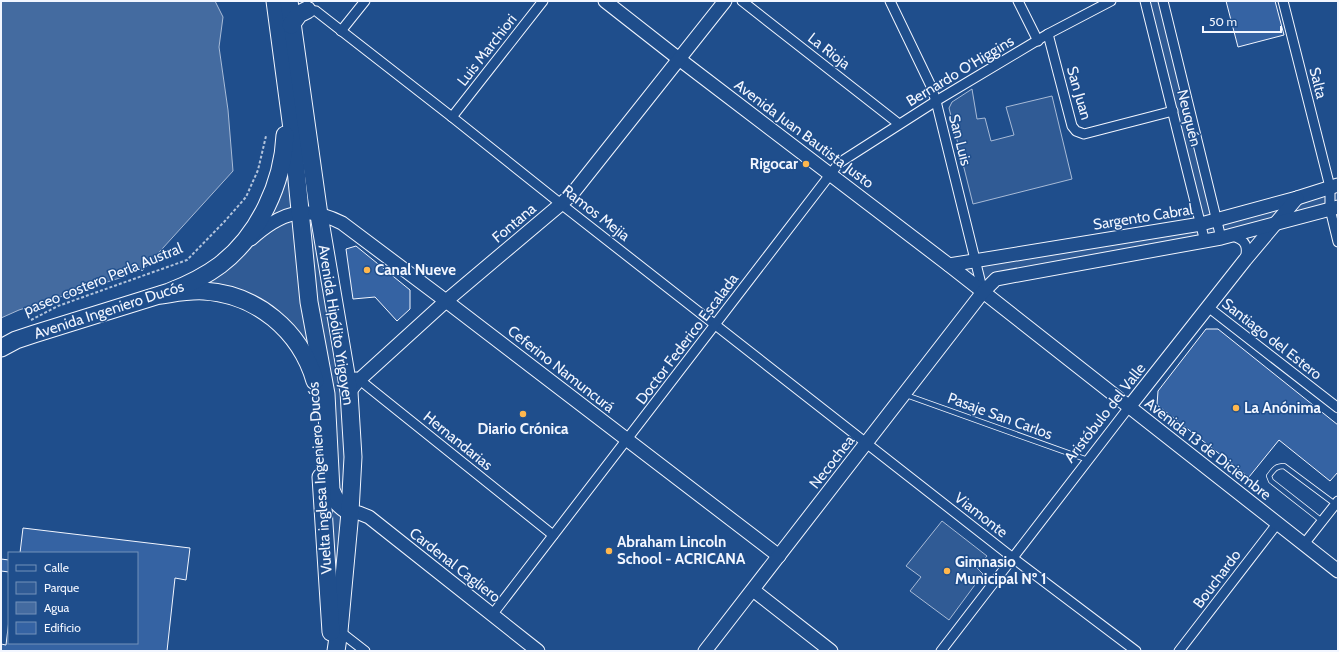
<svg xmlns="http://www.w3.org/2000/svg" width="1339" height="652" viewBox="0 0 1339 652" font-family="Cabin,sans-serif">
  <style>
    .green { fill: #305b95; stroke: #a8bbd7 }
    .water { fill: #446ba0; stroke: #a8bbd7 }
    .building { fill: #3563a3; stroke: #f2f6ff }
    .lines { fill: none; stroke-linecap: round; stroke-linejoin: round }
    .lane-casing { stroke: #f2f6ff; stroke-width: 6 }
    .street-casing { stroke: #f2f6ff; stroke-width: 11 }
    .secondary-casing { stroke: #f2f6ff; stroke-width: 15 }
    .highway-casing { stroke: #f2f6ff; stroke-width: 19 }
    .path { stroke: #b3c4dc; stroke-width: 2; stroke-dasharray: 3 2; stroke-linecap: butt }
    .lane { stroke: #1f4e8c; stroke-width: 4.5 }
    .street { stroke: #1f4e8c; stroke-width: 9 }
    .secondary { stroke: #1f4e8c; stroke-width: 13 }
    .highway { stroke: #1f4e8c; stroke-width: 17 }
    .poi-dot { fill: #ffb74d; stroke: #1f4e8c; stroke-width: 1.5 }
    .labels { text-anchor: middle; dominant-baseline: central; stroke-width: 3; stroke-linejoin: round; paint-order: stroke }
    .street-label { font-size: 15px; fill: #f2f6ff; stroke: #1f4e8c }
    .poi-label { font-size: 15px; font-weight: bold; fill: #f2f6ff; stroke: #1f4e8c; text-anchor: start }
  </style>
  <rect width="100%" height="100%" fill="#1f4e8c"/>
  <!-- green -->
  <g class="green">
    <path d="M1145 1H1163L1217 220 1338 185V207L996 279 983 292 949 265 1201 224Z"/>
    <path d="M284 74 349 392 339 631 322 492 318 398 315 380 257 306 169 292 236 251 283 158Z"/>
    <path d="M972 89 977 119 985 118 991 141 1014 135 1006 107 1052 96 1072 179 973 204 949 108 952 102Z"/>
    <path d="M942 521 987 556 977 568 983 574 949 620 910 591 921 577 906 566Z"/>
  </g>
  <!-- water -->
  <path class="water" d="M1 1H215L223 17 219 47 228 110 233 171 142 271 137 265 124 270 126 276 19 310 1 318Z"/>
  <!-- building -->
  <g class="building">
    <path d="M1226 1H1275L1284 35 1238 47Z"/>
    <path d="M356 246 410 290V309L397 321 375 297 353 299 346 249Z"/>
    <path d="M1206 329H1218L1338 425V472L1330 481 1279 440 1249 477 1157 405 1158 391Z"/>
    <path d="M23 528 190 548 186 580 175 578 167 651H1V644L6 645 9 620V643H137V553H20Z"/>
    <path d="M1 559 9 560V572L1 571Z"/>
  </g>
  <g class="lines">
    <defs>
      <g id="lane">
        <path d="M906 395 1088 460"/>
        <path d="M1322 521 1271 481 1269 476C1274 469 1276 466 1284 466L1335 504"/>
      </g>
      <g id="street">
        <path d="M742 1 899 124"/>
        <path d="M890 1 930 84 936 101 983 292"/>
        <path d="M1018 1 1038 41"/>
        <path d="M1145 1 1205 242"/>
        <path d="M1163 1 1221 238"/>
        <path d="M1283 1 1330 187V209L1338 242"/>
        <path d="M307 10 316 11 452 117 561 204 1013 558 1136 651"/>
        <path d="M341 31 365 1"/>
        <path d="M1048 34 1072 126 1076 131 1084 134 1173 111"/>
        <path d="M452 117 543 1"/>
        <path d="M1232 236C1247 240 1248 247 1245 260"/>
        <path d="M1208 307 1338 408"/>
        <path d="M356 377 553 535"/>
        <path d="M1304 544 1338 501"/>
        <path d="M492 615 839 163 936 101 1048 34 1111 1"/>
        <path d="M338 630 365 651"/>
        <path d="M941 651 1129 407"/>
        <path d="M1179 651 1277 524"/>
      </g>
      <g id="secondary">
        <path d="M605 1 679 59 949 265 1338 571"/>
        <path d="M251 239C281 212 305 204 342 223L446 301 779 556"/>
        <path d="M949 265 1201 224 1297 198 1338 185"/>
        <path d="M349 392 359 380 446 301 561 204 572 194 725 1"/>
        <path d="M1129 407 1245 260 1297 198"/>
        <path d="M350 512 359 513 369 517 538 651"/>
        <path d="M753 590 831 651"/>
        <path d="M705 651 983 292 996 279 1221 238 1338 207"/>
      </g>
      <g id="highway">
        <path d="M275 1 292 129 309 302 326 394 331 490C335 501 340 506 350 512"/>
        <path d="M289 1 319 215 349 392 353 457 350 512 339 631 336 651"/>
        <path d="M291 25 299 14 307 10"/>
        <path d="M161 295C175 293 189 290 204 291 256 294 300 330 315 381"/>
        <path d="M1 348 16 340 34 334 169 292C187 285 204 277 220 265 259 235 283 183 285 135"/>
        <path d="M321 477 331 632"/>
      </g>
    </defs>
    <!-- lane casing -->
    <use href="#lane" class="lane-casing"/>
    <!-- street casing -->
    <use href="#street" class="street-casing"/>
    <!-- secondary casing -->
    <use href="#secondary" class="secondary-casing"/>
    <!-- highway casing -->
    <use href="#highway" class="highway-casing"/>
    <!-- path -->
    <path class="path" d="M31 320 58 306 187 260 224 222 246 197 258 170 266 136"/>
    <!-- lane -->
    <use href="#lane" class="lane"/>
    <!-- street -->
    <use href="#street" class="street"/>
    <!-- secondary -->
    <use href="#secondary" class="secondary"/>
    <!-- highway -->
    <use href="#highway" class="highway"/>
  </g>
  <!-- markers -->
  <g class="poi-dot">
    <circle cx="806" cy="164" r="4"/>
    <circle cx="367" cy="270" r="4"/>
    <circle cx="1236" cy="408" r="4"/>
    <circle cx="523" cy="414" r="4"/>
    <circle cx="609" cy="551" r="4"/>
    <circle cx="947" cy="571" r="4"/>
  </g>
  <g class="labels">
    <!-- street labels -->
    <g class="street-label">
      <text transform="translate(487 50) rotate(-52)">Luis Marchiori</text>
      <text transform="translate(829 51) rotate(38)">La Rioja</text>
      <text transform="translate(960 71) rotate(-31)">Bernardo O'Higgins</text>
      <text transform="translate(1318 83) rotate(76)">Salta</text>
      <text transform="translate(1079 93) rotate(74)">San Juan</text>
      <text transform="translate(1189 118) rotate(76)">Neuquén</text>
      <text transform="translate(804 134) rotate(37)">Avenida Juan Bautista Justo</text>
      <text transform="translate(960 140) rotate(76)">San Luis</text>
      <text transform="translate(596 213) rotate(38)">Ramos Mejia</text>
      <text transform="translate(1143 217) rotate(-9)">Sargento Cabral</text>
      <text transform="translate(514 223) rotate(-40)">Fontana</text>
      <text transform="translate(103 279) rotate(-22)">paseo costero Perla Austral</text>
      <text transform="translate(109 310) rotate(-18)">Avenida Ingeniero Ducós</text>
      <text transform="translate(336 325) rotate(81)">Avenida Hipólito Yrigoyen</text>
      <text transform="translate(687 339) rotate(-53)">Doctor Federico Escalada</text>
      <text transform="translate(1272 339) rotate(38)">Santiago del Estero</text>
      <text transform="translate(561 369) rotate(38)">Ceferino Namuncurá</text>
      <text transform="translate(1105 413) rotate(-52)">Aristóbulo del Valle</text>
      <text transform="translate(1000 416) rotate(20)">Pasaje San Carlos</text>
      <text transform="translate(458 441) rotate(39)">Hernandarias</text>
      <text transform="translate(1208 449) rotate(38)">Avenida 13 de Diciembre</text>
      <text transform="translate(832 462) rotate(-52)">Necochea</text>
      <text transform="translate(320 478) rotate(-94)">Vuelta inglesa Ingeniero Ducós</text>
      <text transform="translate(981 515) rotate(38)">Viamonte</text>
      <text transform="translate(455 565) rotate(38)">Cardenal Cagliero</text>
      <text transform="translate(1217 579) rotate(-53)">Bouchardo</text>
    </g>
    <!-- poi labels -->
    <g class="poi-label">
      <text x="798" y="164" text-anchor="end">Rigocar</text>
      <text x="375" y="270">Canal Nueve</text>
      <text x="1244" y="408">La Anónima</text>
      <text x="523" y="429" text-anchor="middle">Diario Crónica</text>
      <text x="617" y="542">Abraham Lincoln<tspan x="617" dy="17">School - ACRICANA</tspan></text>
      <text x="955" y="562">Gimnasio<tspan x="955" dy="17">Municipal Nº 1</tspan></text>
    </g>
  </g>
  <!-- border -->
  <rect width="1339" height="652" fill="none" stroke="#f2f6ff" stroke-width="4"/>
  <!-- legend -->
  <rect x="8" y="552" width="130" height="92" fill="#1f4e8c" stroke="#7391ba"/>
  <rect x="16" y="565" width="20" height="6" fill="#1f4e8c" stroke="#7391ba"/>
  <text x="44" y="572" font-size="12" fill="#f2f6ff">Calle</text>
  <rect x="16" y="582" width="20" height="12" fill="#305b95" stroke="#7391ba"/>
  <text x="44" y="592" font-size="12" fill="#f2f6ff">Parque</text>
  <rect x="16" y="602" width="20" height="12" fill="#446ba0" stroke="#7391ba"/>
  <text x="44" y="612" font-size="12" fill="#f2f6ff">Agua</text>
  <rect x="16" y="622" width="20" height="12" fill="#3563a3" stroke="#7391ba"/>
  <text x="44" y="632" font-size="12" fill="#f2f6ff">Edificio</text>
  <!-- scale -->
  <path d="M1203 26v6h78v-6" fill="none" stroke="#f2f6ff" stroke-width="2"/>
  <text x="1209" y="26" font-size="12" fill="#f2f6ff" stroke="#1f4e8c" stroke-width="3" paint-order="stroke">50 m</text>
</svg>
